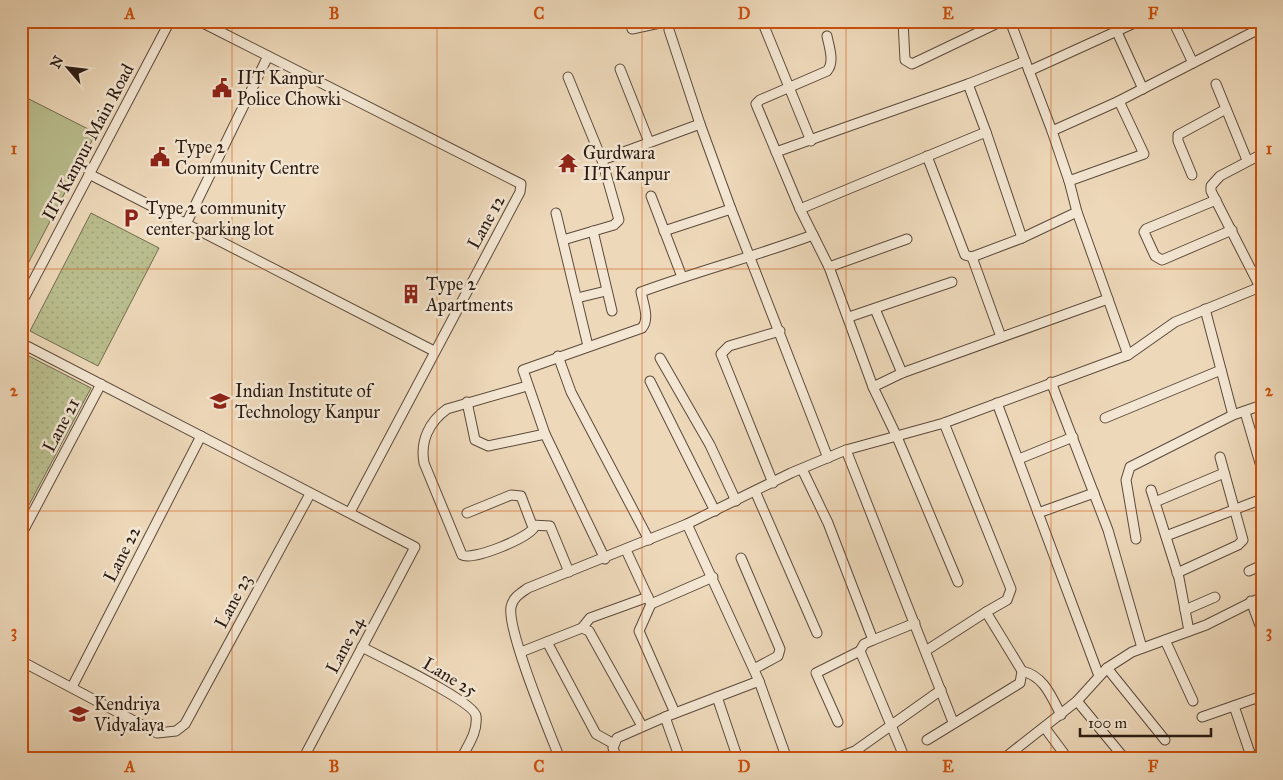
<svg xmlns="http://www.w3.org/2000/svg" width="1283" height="780" viewBox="0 0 1283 780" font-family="'IM FELL Great Primer',serif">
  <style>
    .grass { fill: #babe8e; stroke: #726c50 }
    .park { fill: url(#park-dots); stroke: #726c50 }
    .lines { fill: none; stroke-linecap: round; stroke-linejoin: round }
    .minor-casing { stroke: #5c4a3c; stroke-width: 11 }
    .minor { stroke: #f3e6d2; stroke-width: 9 }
    .grid { fill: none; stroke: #cc500d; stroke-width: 1; stroke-opacity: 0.55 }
    .labels { text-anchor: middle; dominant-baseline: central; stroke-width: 5; stroke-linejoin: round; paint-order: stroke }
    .poi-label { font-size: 18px; fill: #2b1b13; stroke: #f3e6d2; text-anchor: start }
    .street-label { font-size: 18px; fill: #2b1b13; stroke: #f3e6d2 }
    .neatline { fill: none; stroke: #cc500d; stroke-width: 2 }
    .grid-label { font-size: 16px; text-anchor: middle; font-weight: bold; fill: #cc500d }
  </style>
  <defs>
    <pattern id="park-dots" width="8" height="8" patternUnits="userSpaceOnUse" patternTransform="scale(1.25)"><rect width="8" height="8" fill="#babe8e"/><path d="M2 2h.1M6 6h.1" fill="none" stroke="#a0a37a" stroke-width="1.8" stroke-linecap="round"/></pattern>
  </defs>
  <rect width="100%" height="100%" fill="#edd8b9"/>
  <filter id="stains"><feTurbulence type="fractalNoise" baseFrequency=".004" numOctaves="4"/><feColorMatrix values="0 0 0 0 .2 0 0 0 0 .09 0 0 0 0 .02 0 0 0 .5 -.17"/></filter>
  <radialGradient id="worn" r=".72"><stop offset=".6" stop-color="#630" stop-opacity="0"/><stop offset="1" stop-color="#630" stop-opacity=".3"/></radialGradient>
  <!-- grass -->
  <path class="grass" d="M21 95 96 133 21 277Z"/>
  <!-- park -->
  <g class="park">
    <path d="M91 213 159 248 98 366 30 331Z"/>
    <path d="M21 352 91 388 21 520Z"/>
  </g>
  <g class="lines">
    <defs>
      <g id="minor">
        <path d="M199 21 521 184 520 192 350 512"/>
        <path d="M762 21 811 141"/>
        <path d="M903 21 905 60 912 64 1002 21"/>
        <path d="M1010 21 1052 131 1069 181 1077 212 1128 355"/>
        <path d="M1173 21 1193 63"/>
        <path d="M1252 21 1257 30"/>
        <path d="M632 29 669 21V30L700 124 731 209 828 458"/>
        <path d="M1117 32 1143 89"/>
        <path d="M827 36C829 47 835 62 827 71L760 100 756 104 800 209 829 267 873 387 902 373 1108 299"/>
        <path d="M620 69 649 142"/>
        <path d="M1029 71 1139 21"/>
        <path d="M568 77 602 160 700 124"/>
        <path d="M1216 84 1247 160"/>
        <path d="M1052 131 1119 101"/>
        <path d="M776 152 968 84 1025 61"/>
        <path d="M1262 154 1220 176 1211 186V191L1260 287H1262"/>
        <path d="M927 156 965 255 972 257 1022 238 986 132"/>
        <path d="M89 174 434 351"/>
        <path d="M1192 175 1178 141V135L1226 109"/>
        <path d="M1069 181 1144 154 1119 101 1257 30 1262 36"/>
        <path d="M651 196 682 277"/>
        <path d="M1216 200 1146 229 1144 232 1155 256 1162 260 1232 230"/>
        <path d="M800 209 986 132 968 84"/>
        <path d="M556 213 588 346"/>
        <path d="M186 224 268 56"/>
        <path d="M593 231 612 311"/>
        <path d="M664 231 731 209"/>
        <path d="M1022 238 1077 212"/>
        <path d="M563 240 614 225 619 220 602 160"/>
        <path d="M972 257 1001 337"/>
        <path d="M829 267 907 239"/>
        <path d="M577 298 606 291"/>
        <path d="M21 304 170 21"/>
        <path d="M875 309 902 373"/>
        <path d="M1205 309 1233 415"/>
        <path d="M849 317 952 282"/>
        <path d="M21 343 415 547 303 759"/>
        <path d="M558 356 571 392 649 540"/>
        <path d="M660 358 710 445 736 501"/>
        <path d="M650 381 715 511"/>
        <path d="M1051 382 1108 530 1142 648"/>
        <path d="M527 386 447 409C429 422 420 441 424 463L462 555C472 561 530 538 535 526"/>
        <path d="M873 387 897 437 958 582"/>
        <path d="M467 402 475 440 488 446 545 434"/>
        <path d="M997 403 1099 676"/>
        <path d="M1245 412 1262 470"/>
        <path d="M1105 418 1221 370"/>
        <path d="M944 423 1011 589 1007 600 986 612"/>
        <path d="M846 450 953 722"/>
        <path d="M1019 459 1073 437"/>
        <path d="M802 469 828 523 873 640 864 644 860 651 903 754"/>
        <path d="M773 483 721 354 729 346 780 331"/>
        <path d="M1151 490 1179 578 1189 631"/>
        <path d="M755 491 817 633"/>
        <path d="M1155 502 1224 473"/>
        <path d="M467 513 511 495 521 496 532 525 550 526 569 572"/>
        <path d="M1038 513 1094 493"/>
        <path d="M687 524 759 681"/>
        <path d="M21 535 101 384"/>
        <path d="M1166 536 1262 499"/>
        <path d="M1136 539 1126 480 1130 467 1233 415 1262 405"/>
        <path d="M626 550 651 604 639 631 675 713"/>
        <path d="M741 558 780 649 778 656 754 669"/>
        <path d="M605 559 545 434 523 370 642 328C650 319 643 303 641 292 698 271 756 256 813 235"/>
        <path d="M1249 571 1262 565"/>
        <path d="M1177 573 1238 545 1243 540 1220 457"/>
        <path d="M1251 601 1262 631"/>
        <path d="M651 604 713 577"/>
        <path d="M1185 610 1215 597"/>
        <path d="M582 628 590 618 648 597"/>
        <path d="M873 640 915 623"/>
        <path d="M1165 640 1193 701"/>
        <path d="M547 642 596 734 614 744"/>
        <path d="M362 647C380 657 474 701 476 716 478 732 468 745 461 759"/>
        <path d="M927 650 986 612 1022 671 1020 683 927 740"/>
        <path d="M521 652 582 628 589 631 642 726"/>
        <path d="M21 661 157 733 176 731 185 724 310 494"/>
        <path d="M1107 668 1165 740"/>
        <path d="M1022 671C1044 676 1051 696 1061 715"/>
        <path d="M72 687 201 436"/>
        <path d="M717 697 738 759"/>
        <path d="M1077 701 1125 759"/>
        <path d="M1234 706 1252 759"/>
        <path d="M665 717 680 759"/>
        <path d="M1202 717 1262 696"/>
        <path d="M838 722 816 673 860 651"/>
        <path d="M1045 728 1068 759"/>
        <path d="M560 759C549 731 507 631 511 607 513 597 521 593 528 588L687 524 791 473 846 450 944 423 1128 355 1175 322 1260 287 1262 293"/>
        <path d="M617 759 613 748 617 738 665 717 759 681 787 759"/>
        <path d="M784 759H801"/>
        <path d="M834 759 855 751 941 690"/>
        <path d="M1008 759 1007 756 1077 701 1107 668 1132 652 1206 625 1262 597"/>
      </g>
    </defs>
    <!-- minor casing -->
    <use href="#minor" class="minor-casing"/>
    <!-- minor -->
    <use href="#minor" class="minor"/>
  </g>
  <!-- grid -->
  <path class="grid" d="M232 21V759M437 21V759M642 21V759M846 21V759M1051 21V759M21 269H1262M21 511H1262"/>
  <!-- icons -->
  <defs>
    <symbol id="civic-bare" viewBox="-9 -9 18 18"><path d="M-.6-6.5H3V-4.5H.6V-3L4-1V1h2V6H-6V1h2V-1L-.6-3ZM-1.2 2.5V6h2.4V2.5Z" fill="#8f2418" stroke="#f3e6d2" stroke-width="2.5" paint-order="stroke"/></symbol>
    <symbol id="temple-bare" viewBox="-9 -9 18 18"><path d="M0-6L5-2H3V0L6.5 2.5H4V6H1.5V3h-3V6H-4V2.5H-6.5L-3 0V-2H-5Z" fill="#8f2418" stroke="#f3e6d2" stroke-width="2.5" paint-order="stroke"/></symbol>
    <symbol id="parking-bare" viewBox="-9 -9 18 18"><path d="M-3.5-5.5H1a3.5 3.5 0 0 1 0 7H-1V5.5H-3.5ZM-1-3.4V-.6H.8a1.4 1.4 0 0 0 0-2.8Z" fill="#8f2418" stroke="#f3e6d2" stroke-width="2.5" paint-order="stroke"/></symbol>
    <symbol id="building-bare" viewBox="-9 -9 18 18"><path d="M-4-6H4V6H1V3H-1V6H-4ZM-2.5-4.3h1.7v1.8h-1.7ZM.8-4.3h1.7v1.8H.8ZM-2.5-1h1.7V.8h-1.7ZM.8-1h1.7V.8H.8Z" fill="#8f2418" stroke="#f3e6d2" stroke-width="2.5" paint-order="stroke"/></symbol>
    <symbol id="university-bare" viewBox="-9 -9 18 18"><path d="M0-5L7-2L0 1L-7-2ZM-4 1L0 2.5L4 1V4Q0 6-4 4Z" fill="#8f2418" stroke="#f3e6d2" stroke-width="2.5" paint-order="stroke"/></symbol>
    <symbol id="school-bare" viewBox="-9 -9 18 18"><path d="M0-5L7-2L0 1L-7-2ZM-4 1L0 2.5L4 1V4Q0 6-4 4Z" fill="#8f2418" stroke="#f3e6d2" stroke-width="2.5" paint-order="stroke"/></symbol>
  </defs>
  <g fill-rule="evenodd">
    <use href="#civic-bare" x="208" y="74" width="28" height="28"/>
    <use href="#civic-bare" x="146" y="143" width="28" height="28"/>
    <use href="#temple-bare" x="554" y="149" width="28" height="28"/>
    <use href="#parking-bare" x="117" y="204" width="28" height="28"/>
    <use href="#building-bare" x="397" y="280" width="28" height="28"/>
    <use href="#university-bare" x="206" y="387" width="28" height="28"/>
    <use href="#school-bare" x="65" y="700" width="28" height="28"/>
  </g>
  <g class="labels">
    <!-- poi labels -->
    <g class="poi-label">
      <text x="237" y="78">IIT Kanpur<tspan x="237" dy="21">Police Chowki</tspan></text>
      <text x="175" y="147">Type 2<tspan x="175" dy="21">Community Centre</tspan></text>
      <text x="583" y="153">Gurdwara<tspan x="583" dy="21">IIT Kanpur</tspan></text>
      <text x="146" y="208">Type 2 community<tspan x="146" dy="21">center parking lot</tspan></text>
      <text x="426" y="284">Type 2<tspan x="426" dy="21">Apartments</tspan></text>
      <text x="235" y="391">Indian Institute of<tspan x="235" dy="21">Technology Kanpur</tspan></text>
      <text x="94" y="704">Kendriya<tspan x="94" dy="21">Vidyalaya</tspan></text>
    </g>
    <!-- street labels -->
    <g class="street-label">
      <text transform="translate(88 142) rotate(-62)">IIT Kanpur Main Road</text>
      <text transform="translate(486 222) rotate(-61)">Lane 12</text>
      <text transform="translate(61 425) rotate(-62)">Lane 21</text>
      <text transform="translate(122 554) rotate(-63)">Lane 22</text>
      <text transform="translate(233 601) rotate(-62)">Lane 23</text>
      <text transform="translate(345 645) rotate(-62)">Lane 24</text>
      <text transform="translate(450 677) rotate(31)">Lane 25</text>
    </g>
  </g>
  <!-- margin -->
  <rect width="1283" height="780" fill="none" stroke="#edd8b9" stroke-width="55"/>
  <!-- north arrow -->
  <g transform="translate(68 68) rotate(298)" stroke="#f3e6d2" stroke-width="4" paint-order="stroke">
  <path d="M0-4L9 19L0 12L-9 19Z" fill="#2b1b13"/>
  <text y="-8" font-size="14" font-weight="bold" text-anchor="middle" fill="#2b1b13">N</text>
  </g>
  <!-- scale -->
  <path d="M1080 728v8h131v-8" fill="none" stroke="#2b1b13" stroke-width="2.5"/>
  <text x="1088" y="728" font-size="15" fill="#2b1b13" stroke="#f3e6d2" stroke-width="4" paint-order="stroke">100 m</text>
  <rect x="28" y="28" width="1228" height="724" class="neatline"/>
  <g class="grid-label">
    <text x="130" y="19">A</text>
    <text x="334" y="19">B</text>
    <text x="539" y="19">C</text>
    <text x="744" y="19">D</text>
    <text x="948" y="19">E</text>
    <text x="1153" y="19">F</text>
    <text x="14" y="154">1</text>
    <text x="1269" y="154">1</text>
    <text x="14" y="396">2</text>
    <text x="1269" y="396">2</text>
    <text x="14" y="637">3</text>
    <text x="1269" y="637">3</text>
    <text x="130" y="772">A</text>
    <text x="334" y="772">B</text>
    <text x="539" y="772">C</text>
    <text x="744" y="772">D</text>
    <text x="948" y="772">E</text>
    <text x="1153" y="772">F</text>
  </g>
  <rect width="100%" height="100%" filter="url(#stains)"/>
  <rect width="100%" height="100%" fill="url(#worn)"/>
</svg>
